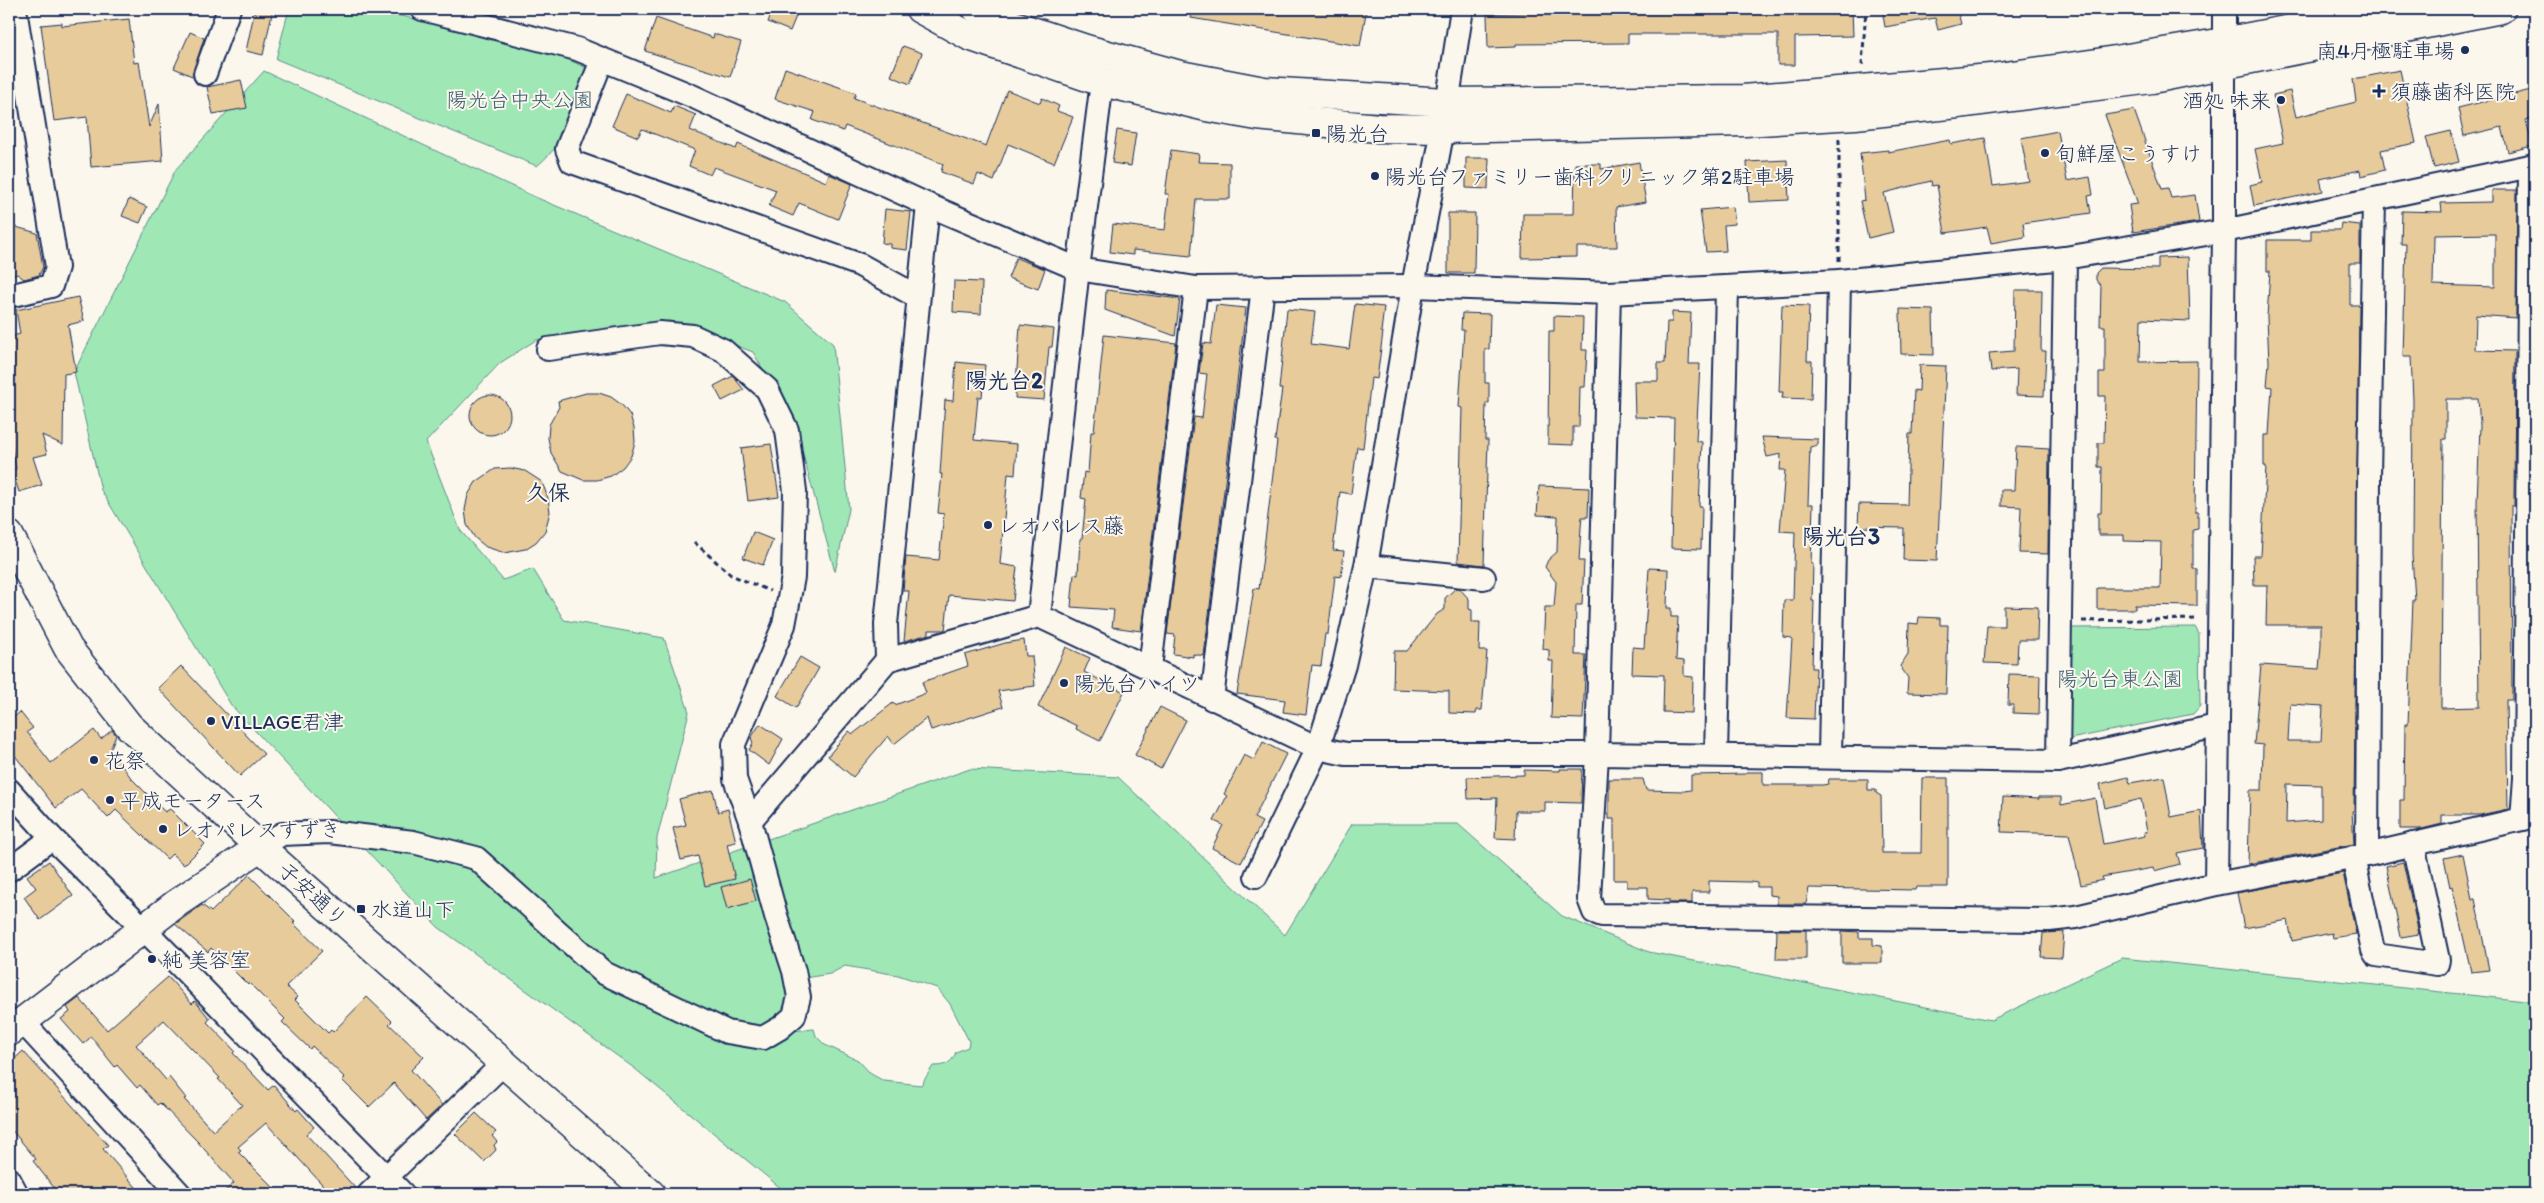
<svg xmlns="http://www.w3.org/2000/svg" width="2544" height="1203" viewBox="0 0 2544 1203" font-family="Itim,'Klee One',sans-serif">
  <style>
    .green { fill: #9fe8b6; stroke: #5d8c8a; fill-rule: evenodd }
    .building { fill: #e7cb9b; stroke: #1b2f5e; fill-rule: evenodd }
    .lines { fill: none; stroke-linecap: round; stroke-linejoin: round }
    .street-casing { stroke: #1b2f5e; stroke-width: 26 }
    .secondary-casing { stroke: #1b2f5e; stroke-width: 31 }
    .path { stroke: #1b2f5e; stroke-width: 3; stroke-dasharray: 5 4; stroke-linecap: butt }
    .street { stroke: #fbf7ec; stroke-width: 22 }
    .secondary { stroke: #fbf7ec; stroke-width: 28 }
    .poi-dot { fill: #1b2f5e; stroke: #fbf7ec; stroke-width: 2 }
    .labels { text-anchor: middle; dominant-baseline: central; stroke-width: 4; stroke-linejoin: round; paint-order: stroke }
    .poi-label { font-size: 21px; fill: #1b2f5e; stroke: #fbf7ec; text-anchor: start }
    .park-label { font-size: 21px; fill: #3c5d74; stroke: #fbf7ec }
    .street-label { font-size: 21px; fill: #1b2f5e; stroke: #fbf7ec }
    .neighbourhood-label { font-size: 22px; font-weight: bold; fill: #1b2f5e; stroke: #fbf7ec }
  </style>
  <rect width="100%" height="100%" fill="#fbf7ec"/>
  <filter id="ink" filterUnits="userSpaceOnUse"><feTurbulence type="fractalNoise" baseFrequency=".02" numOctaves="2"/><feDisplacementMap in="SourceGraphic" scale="10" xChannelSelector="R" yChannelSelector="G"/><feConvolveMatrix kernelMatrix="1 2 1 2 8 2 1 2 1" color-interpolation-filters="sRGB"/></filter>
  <g filter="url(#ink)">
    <!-- green -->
    <g class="green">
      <path d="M289 9H370L540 47 589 69C575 111 572 136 537 166L276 59Z"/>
      <path d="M264 71 535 197 785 302 833 344 849 509 835 572 795 425 753 352 670 321 536 340 500 363 426 442 460 530 503 580 533 569 564 620 664 638 689 712 657 838 656 878 970 769 1118 777 1285 935 1352 824H1458L1562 916 1649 952 1991 1020 2122 958 2535 1002V1194H788L634 1068 438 927 231 705 101 490 74 372 176 169ZM845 966 898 975 937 988 950 1004 969 1041 968 1047 956 1052C952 1064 944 1066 933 1066L921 1085 884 1081 871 1074 858 1060 825 1045 816 1036 814 1029 791 1031 788 1009 804 978 830 974Z"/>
      <path d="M2195 627 2199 634 2200 706 2193 714 2070 739V628Z"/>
    </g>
    <!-- building -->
    <g class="building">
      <path d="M255 9H273L263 55 246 51Z"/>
      <path d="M773 9H799L790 31 768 22Z"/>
      <path d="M1192 9H1313L1342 14 1343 9 1366 13 1360 46 1191 18Z"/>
      <path d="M1642 9H1852L1853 36 1795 37V65H1778V34H1628V43L1516 44V47L1488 48 1487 14 1538 12 1539 10H1579V13L1642 12Z"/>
      <path d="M1882 9H1957L1961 24 1938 30 1935 18 1885 27Z"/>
      <path d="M656 18 713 38 714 34 741 42 730 77 645 51Z"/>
      <path d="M129 19 134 63 139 62 149 127 159 104 163 161 91 167 87 117 54 121 41 25 62 23V26Z"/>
      <path d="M190 32 204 38 192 76 174 68Z"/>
      <path d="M903 46 922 53 910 84 891 76Z"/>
      <path d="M785 68 856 93 854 98 986 146 1007 90 1040 103 1042 98 1059 106 1057 111 1073 117 1054 163 1008 144 994 181 978 174 974 184 941 172 943 164 845 126 843 131 812 120 815 112 775 99Z"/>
      <path d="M2400 70 2416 143 2381 150 2385 170 2361 176 2360 170 2320 179 2323 191 2254 206 2250 185 2262 182 2255 149 2283 143 2273 95 2290 91 2296 117 2356 102 2353 79Z"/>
      <path d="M241 80 247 108 213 114 207 87Z"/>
      <path d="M2535 89V118L2526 120 2532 146 2508 152 2502 127 2464 136 2458 108Z"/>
      <path d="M626 94 671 113 674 106 696 115 690 130 736 149 738 144 826 182 829 174 852 184 838 219 799 203 793 216 769 206 776 190 714 167 710 175 689 166 695 150 642 129 638 137 612 126Z"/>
      <path d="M2134 110 2162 189 2168 188 2171 198 2195 195 2199 222 2133 232 2129 205 2138 204 2105 115Z"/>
      <path d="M1117 130 1136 133 1131 166 1112 163Z"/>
      <path d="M2058 131 2067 181 2090 177 2093 195 2088 196 2091 213 2023 223 2025 237 1991 243 1987 227 1945 233 1937 185 1932 186 1931 181 1884 193 1893 232 1868 238 1860 201 1865 200 1860 153 1888 150V152L1950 140 1951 144 1985 138 1993 186 2029 181 2021 138Z"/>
      <path d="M2451 131 2459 162 2434 168 2426 137Z"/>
      <path d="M1171 150 1199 154 1198 162 1230 163V199H1196L1191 256 1133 250V255L1110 252 1113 224 1165 230 1169 194H1165Z"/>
      <path d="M1466 158H1489L1488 189 1466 188Z"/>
      <path d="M1787 160 1789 200 1749 202 1747 162Z"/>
      <path d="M1639 162 1646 202 1616 207 1617 247H1577V257L1522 258 1523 214H1574L1575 164H1601V169Z"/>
      <path d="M2492 190H2517L2516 318 2476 315 2475 350 2515 351 2514 506H2511L2512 700H2506L2508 809 2480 815H2442V824L2422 829H2400V800H2404L2405 724H2408L2413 600H2415L2412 555 2413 400 2411 357H2403L2406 244H2401L2402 211 2442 212 2441 203 2492 202ZM2495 234V287L2433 285 2434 235ZM2446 399H2478L2480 426 2477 502 2479 707 2441 708 2443 439H2446Z"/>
      <path d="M129 199 147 207 140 223 122 216Z"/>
      <path d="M1733 207 1735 224 1724 225 1726 251 1706 252 1700 210Z"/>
      <path d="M885 209 911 212 907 250 890 248V244L882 243Z"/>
      <path d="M1448 213H1475L1474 273H1448Z"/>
      <path d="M2341 223 2360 225V263H2350V305H2359L2354 811H2352L2354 844 2248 864 2250 790H2262L2263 745 2254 744 2261 665 2319 669 2321 645V625H2266L2267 585H2254L2253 556H2261L2266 466H2264V435H2269L2272 387 2267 386 2269 363 2267 317 2270 271H2267V240H2311V230H2340ZM2290 704 2323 706 2321 741H2288ZM2287 784 2321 785V820L2286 823Z"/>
      <path d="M9 225 37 233 43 267 39 275 24 279 17 274 9 276Z"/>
      <path d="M2188 257 2190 321 2141 319 2140 362 2197 361 2195 512H2198V529L2193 530V569H2197V606L2135 605V609H2097V588H2160L2161 542 2124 541V535H2098V513H2101L2102 467H2098V443H2104L2105 396H2099V373H2105V326H2100L2101 286 2096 280V273L2101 268 2158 269V258Z"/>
      <path d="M1016 258 1045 269 1038 289 1008 278Z"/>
      <path d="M954 281 982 282 981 314 953 312Z"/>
      <path d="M1106 290 1180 299 1175 336 1105 310Z"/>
      <path d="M2015 290H2042L2041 351H2046L2044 396 2016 395 2017 369 1991 371 1989 353 2014 351Z"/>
      <path d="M78 297 84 321 68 325 76 372 64 374 63 445 42 435 47 454 33 457 42 485 19 492 12 471 16 469 9 434V337L20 334 16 310Z"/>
      <path d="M1355 304 1384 307 1381 332H1383L1377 379 1371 378 1363 448 1357 447 1351 494 1340 492 1333 550 1344 551 1341 577 1335 576 1328 634H1325L1321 666 1312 665 1306 715 1283 712 1285 700 1237 694 1254 588 1259 589 1277 441 1275 440 1282 389H1279L1287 309 1315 312 1311 344 1349 349Z"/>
      <path d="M1216 305 1246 308 1204 656 1193 654V657L1173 654 1175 635 1167 634 1194 417 1202 418 1207 374 1199 373 1203 343 1211 344Z"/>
      <path d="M1782 305 1809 306 1807 361H1812L1811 399 1782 398 1783 392H1779Z"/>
      <path d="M1900 309 1933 310 1934 355 1901 354Z"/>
      <path d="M1672 312 1691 313 1689 364H1700L1696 441 1702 442 1699 506H1702L1701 549 1671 548 1674 418 1635 417 1634 381H1658V363H1665L1667 322H1672Z"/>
      <path d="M1462 313 1490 314 1489 349H1485V383H1489V403H1486L1485 440H1488L1484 565 1458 562 1462 408 1459 407 1464 330H1461Z"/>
      <path d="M1554 316 1583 317 1582 350H1587L1585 387H1580L1579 427H1573V445L1548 444 1549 331H1554Z"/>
      <path d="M1020 325 1054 329 1052 347H1049L1044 400 1015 398Z"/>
      <path d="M1104 335 1176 343 1141 631 1112 627 1114 610 1071 607 1074 574 1078 575 1080 539H1082L1086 499 1081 498 1084 472 1088 473 1091 432H1094Z"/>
      <path d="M956 362 985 365 982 397H978L974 440 1017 444 1015 475 1008 474 1000 564 1017 567 1013 601 949 595 945 630H929V634L904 641 909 591H903L906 557 939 560 944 514 938 513 942 474H940L945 400 953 401Z"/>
      <path d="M1920 365 1946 366 1937 561 1903 560 1904 528 1858 527 1859 504 1907 505 1909 434H1912L1914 390 1919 391Z"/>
      <path d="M733 376 744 390 722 401 714 386Z"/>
      <path d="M586 393H599L611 397 622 405 630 415 634 428 635 442 631 456 623 467 611 476 597 480H583L562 471 551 453 548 438 549 425 559 407 558 401Z"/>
      <circle cx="490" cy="415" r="20"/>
      <path d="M1762 437 1818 439V445L1810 447 1808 504H1813L1811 564H1813L1812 601H1814L1812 668H1816L1814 719 1787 718 1792 638 1783 637 1784 600H1793L1795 532 1780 531 1785 470H1780L1781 454 1767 457Z"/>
      <path d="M771 444 779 497 748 501 741 448Z"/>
      <path d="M2016 447 2049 449 2048 554 2019 553 2021 507 2001 506V490H2014Z"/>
      <path d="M510 468 525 471 542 482 548 498 550 512 545 531 536 542 525 549 505 553 486 547 475 538 467 525 465 510 468 495 476 482 495 469Z"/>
      <path d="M1539 486 1589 488 1588 517H1582L1581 527 1579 561H1584L1582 605H1576L1575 655H1586L1583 719 1551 718 1553 661H1549V650L1543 649 1545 607H1554L1556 582 1545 567 1548 560 1557 552 1558 516 1537 515Z"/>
      <path d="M753 532 773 540 763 565 743 558Z"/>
      <path d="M1649 568 1668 569 1667 608H1671V617H1678L1676 660 1684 661V676L1693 677 1692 713 1663 712 1664 675 1632 674 1633 647 1644 648Z"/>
      <path d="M1456 588 1460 589 1469 599V609L1472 610V622H1480L1479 651H1487L1482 710H1477L1476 714 1449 713V691L1393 689 1394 651H1407L1437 614 1445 609V598Z"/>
      <path d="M2004 606 2038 607 2037 640H2018L2017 664 1984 663 1987 626H2004Z"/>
      <path d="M1919 617 1940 618V625H1948L1946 694 1907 693 1908 678 1900 666 1908 654 1909 623 1918 624Z"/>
      <path d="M1024 640 1026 656H1032L1035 686 998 691 1003 707 931 730 927 718 894 744 888 736 853 777 828 756 849 731 853 734 893 703 895 705 926 693 922 682 968 666 965 655 1005 643Z"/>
      <path d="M1066 647 1090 658 1084 672 1124 692 1100 741 1076 729 1077 726 1038 707Z"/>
      <path d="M800 657 819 668 796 708 777 696Z"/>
      <path d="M181 666 264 754 240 776 158 688Z"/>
      <path d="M2009 674 2040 675 2039 714 2013 713V705H2008Z"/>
      <path d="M1160 707 1186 720 1161 769 1135 755Z"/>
      <path d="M9 709 14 717 20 712 33 728 27 732 51 763 94 730 101 739 112 730 116 735 110 750 132 779 165 812 170 809 205 844 184 865 172 854 167 859 116 810 108 818 81 789 56 808 9 748Z"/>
      <path d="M760 724 783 739 769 765 749 750 753 743 751 738Z"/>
      <path d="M1263 742 1286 754 1254 818 1262 822 1241 863 1212 848 1223 825 1214 821 1227 796 1224 794 1244 755 1254 760Z"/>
      <path d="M1560 769H1582L1581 803 1545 802V811H1516L1515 839 1495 838 1497 798 1468 799 1467 777 1524 775V770L1560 771Z"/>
      <path d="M1746 772H1763V785H1823L1828 784 1829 779H1868V790H1876V793L1881 796 1882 853H1921L1922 778H1948V887H1916L1915 890 1809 888 1806 904H1777V896L1769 895V887H1757V883L1750 882 1709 881V892H1692V903H1669V900L1648 899V887H1627V880H1614V819H1609V779H1643L1646 790 1684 791 1691 790V775L1746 774Z"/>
      <path d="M2128 777 2130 783 2164 777 2171 817 2201 811 2203 848 2177 853 2180 864 2154 871 2153 868 2102 877 2103 880 2081 885 2069 834 2001 832 2003 797 2039 799V797H2061V805L2095 798 2103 844 2145 836 2144 832H2147L2141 799 2105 808 2100 784Z"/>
      <path d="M713 790 718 812 728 809 736 842 727 844 735 879 705 886 698 856 681 860 673 828 686 825 679 799Z"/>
      <path d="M2463 854 2472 899H2475L2489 970 2471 972 2452 886 2450 887 2444 858Z"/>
      <path d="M49 861 73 896 40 920 24 897 36 888 27 876Z"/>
      <path d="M2403 862 2419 934 2401 937 2386 866Z"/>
      <path d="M2343 873 2356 934 2333 938 2332 933 2292 941 2288 920 2244 928 2237 893Z"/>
      <path d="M249 875 295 921 293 923 322 951 286 986 298 997 295 1000 328 1033 331 1030 333 1032 367 997 392 1021 389 1024 424 1057 411 1070 442 1105 426 1120 394 1083 369 1107 342 1080 345 1078 312 1046 310 1049 282 1022 285 1019 249 983 248 985 211 948 208 952 175 924 202 905 211 912Z"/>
      <path d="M750 879 756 901 727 909 721 887Z"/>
      <path d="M1777 930H1806V959H1776Z"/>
      <path d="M1842 931 1859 932V938H1873V945L1882 946V963H1842Z"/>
      <path d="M2064 932 2062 958 2041 957 2043 933Z"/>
      <path d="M168 977 192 1004 195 1001 210 1019 207 1022 235 1051 233 1053 268 1090 274 1085 296 1111 298 1109 314 1127 306 1134 357 1190 356 1194H331L266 1123 238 1147 241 1150 238 1152 280 1194H222L234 1183 197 1141 160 1103 157 1105 140 1085 137 1088 117 1065 115 1067 91 1037 83 1044 61 1019 70 1012 67 1007 79 998 107 1030ZM164 1020 220 1078 218 1079 242 1105 213 1131 184 1099 186 1098 169 1077 166 1080 136 1045Z"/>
      <path d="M23 1051 108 1145 103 1149 142 1194H59L33 1161 36 1159 9 1127V1064Z"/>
      <path d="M476 1113 496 1132 492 1136 497 1142 494 1145 496 1150 484 1162 455 1134Z"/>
    </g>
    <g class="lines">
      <defs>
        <g id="street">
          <path d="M422 9 577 49 692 96 928 205 1078 269 1196 288 1413 286 1609 293 1839 281 2065 258 2224 231 2535 165"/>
          <path d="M602 60 567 149 572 162 860 265 918 297"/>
          <path d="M205 74 229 9"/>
          <path d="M1609 293 1597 754 1589 899 1594 912 1602 915 2049 920 2076 917 2216 884 2367 855 2535 816"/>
          <path d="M9 296 51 286 57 267 15 9"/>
          <path d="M1366 566 1484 578"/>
          <path d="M1039 616 1078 269 1102 82"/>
          <path d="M887 660 886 624 928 205"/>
          <path d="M1150 668 1196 288"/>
          <path d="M1212 699 1263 287"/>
          <path d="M1716 755 1727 288"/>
          <path d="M1830 757 1839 281"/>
          <path d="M2058 761 2065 258"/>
          <path d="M9 790 52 838 144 929 403 1194"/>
          <path d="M2522 819 2525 778 2530 166"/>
          <path d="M750 821 887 660 1039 616 1318 748 1346 754H1597L2058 761 2217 726"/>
          <path d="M260 847 282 834 329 832 413 842 476 858 604 973 727 1032 763 1038 780 1028 794 1016 799 997 794 971 776 916 750 821 735 779 734 744 784 625 793 577 795 491 787 430 767 389 723 350 693 336 660 333 548 349"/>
          <path d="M2367 855 2369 477 2374 199"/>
          <path d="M2353 857 2373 950 2376 955 2437 964 2438 960 2413 844"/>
          <path d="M9 870 52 838"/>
          <path d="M1256 876 1318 748 1344 665 1366 566 1413 286 1443 129 1462 9"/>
          <path d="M2216 884 2224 231V9"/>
          <path d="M22 1021 180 1194"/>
          <path d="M9 1179 17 1194"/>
          <path d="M369 1194 504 1063"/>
        </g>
        <g id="secondary">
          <path d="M920 9 969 36 1102 82 1206 107 1257 116 1378 128 1443 129 1745 122 1855 115 1958 104 2152 79 2501 9"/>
          <path d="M977 9 990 17 1086 49 1180 75 1264 91 1446 102 1743 99 1991 78 2097 63 2224 42 2392 9"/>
          <path d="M9 535 68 648 129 726 260 847 651 1194"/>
          <path d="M9 1032 177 903 260 847"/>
        </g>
      </defs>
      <!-- street casing -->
      <use href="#street" class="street-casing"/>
      <!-- secondary casing -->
      <use href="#secondary" class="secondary-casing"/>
      <!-- path -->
      <g class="path">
        <path d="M1862 65 1866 9"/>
        <path d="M1839 139V261"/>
        <path d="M694 542 731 575 770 591"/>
        <path d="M2082 621 2198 619"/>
      </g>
      <!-- street -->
      <use href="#street" class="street"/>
      <!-- secondary -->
      <use href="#secondary" class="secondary"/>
    </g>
  </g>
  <!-- markers -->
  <g class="poi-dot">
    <circle cx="2465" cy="50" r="5"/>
    <path d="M2376.5 83.5h5v5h5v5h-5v5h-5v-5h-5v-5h5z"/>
    <circle cx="2281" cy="100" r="5"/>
    <rect x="1311" y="128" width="10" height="10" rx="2.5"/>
    <circle cx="2045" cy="153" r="5"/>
    <circle cx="1375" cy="176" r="5"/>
    <circle cx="988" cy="525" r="5"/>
    <circle cx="1064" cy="683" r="5"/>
    <circle cx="211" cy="721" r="5"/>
    <circle cx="94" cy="760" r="5"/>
    <circle cx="110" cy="800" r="5"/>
    <circle cx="163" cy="829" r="5"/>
    <rect x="356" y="904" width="10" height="10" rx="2.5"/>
    <circle cx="152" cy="959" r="5"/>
  </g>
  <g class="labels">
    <!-- poi labels -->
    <g class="poi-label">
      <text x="2455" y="50" text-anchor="end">南4月極駐車場</text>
      <text x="2390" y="91">須藤歯科医院</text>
      <text x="2271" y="100" text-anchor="end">酒処 味来</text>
      <text x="1326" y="133">陽光台</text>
      <text x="2055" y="153">旬鮮屋こうすけ</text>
      <text x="1385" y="176">陽光台ファミリー歯科クリニック第2駐車場</text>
      <text x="998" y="525">レオパレス藤</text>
      <text x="1074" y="683">陽光台ハイツ</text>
      <text x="221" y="721">VILLAGE君津</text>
      <text x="104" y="760">花祭</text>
      <text x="120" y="800">平成モータース</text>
      <text x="173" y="829">レオパレスすずき</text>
      <text x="371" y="909">水道山下</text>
      <text x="162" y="959">純 美容室</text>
    </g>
    <!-- park labels -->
    <g class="park-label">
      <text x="520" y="99">陽光台中央公園</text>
      <text x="2120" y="678">陽光台東公園</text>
    </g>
    <!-- street labels -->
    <g class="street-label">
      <text transform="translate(313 894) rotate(42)">子安通り</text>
    </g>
    <!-- neighbourhood labels -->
    <g class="neighbourhood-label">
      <text x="1004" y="380">陽光台2</text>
      <text x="548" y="492">久保</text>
      <text x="1841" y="536">陽光台3</text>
    </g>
  </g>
  <!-- margin -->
  <rect width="2544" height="1203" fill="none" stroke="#fbf7ec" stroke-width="30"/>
  <rect x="15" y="15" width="2514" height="1173" fill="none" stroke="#1b2f5e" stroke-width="2" filter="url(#ink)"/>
</svg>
